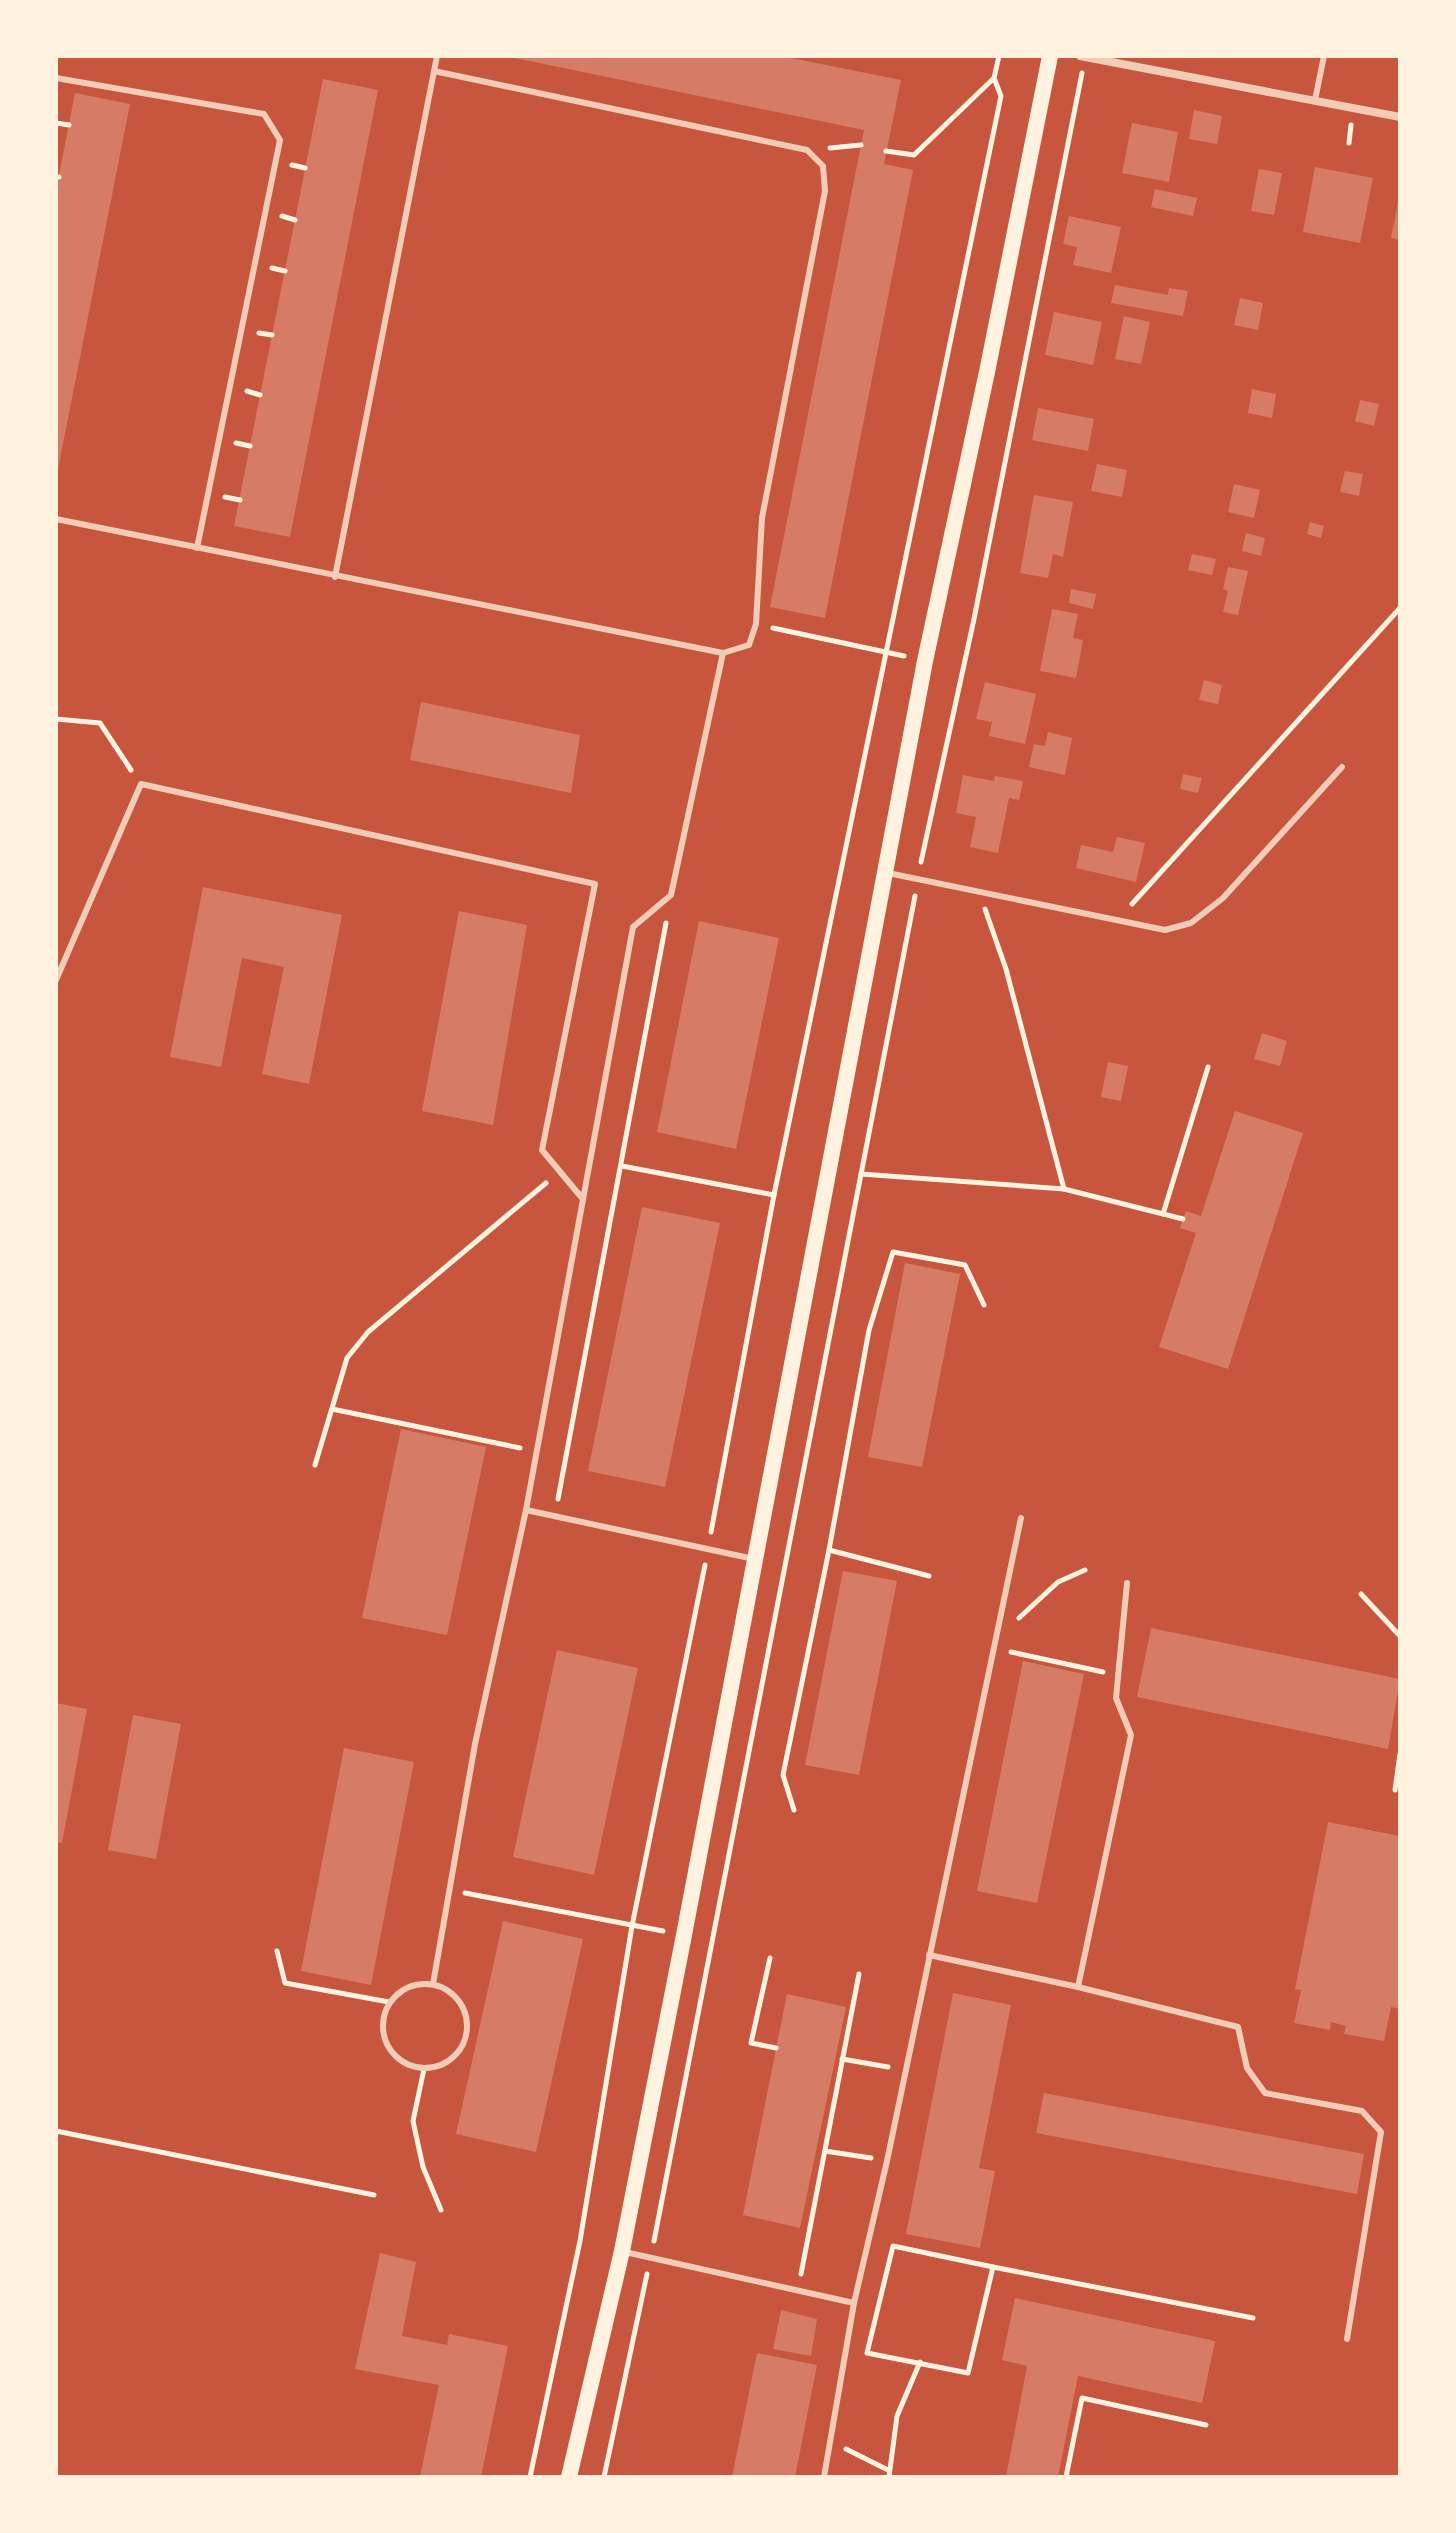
<svg xmlns="http://www.w3.org/2000/svg" width="1456" height="2533" viewBox="0 0 1456 2533" font-family="Barlow,sans-serif">
  <style>
    .building { fill: #d67c66 }
    .lines { fill: none; stroke-linecap: round; stroke-linejoin: round }
    .path { stroke: #fff3e0; stroke-width: 5 }
    .service { stroke: #f1ccb7; stroke-width: 6 }
    .minor { stroke: #f1ccb7; stroke-width: 8 }
    .secondary { stroke: #fff3e0; stroke-width: 16 }
  </style>
  <rect width="100%" height="100%" fill="#c8553d"/>
  <!-- building -->
  <g class="building">
    <path d="M505 56H781L901 80 884 164 913 170 825 618 770 607 864 130Z"/>
    <path d="M323 79 378 90 290 537 234 526Z"/>
    <path d="M75 93 130 104 57 474 56 190Z"/>
    <path d="M1194 110 1222 116 1217 144 1189 139Z"/>
    <path d="M1132 123 1178 132 1169 182 1122 173Z"/>
    <path d="M1315 167 1373 178 1360 243 1303 232Z"/>
    <path d="M1259 169 1282 173 1274 215 1251 211Z"/>
    <path d="M1155 189 1197 198 1193 216 1151 207Z"/>
    <path d="M1399 198H1400V240L1391 238Z"/>
    <path d="M1069 216 1121 227 1111 273 1073 265 1077 247 1063 244Z"/>
    <path d="M1115 285 1168 295 1169 288 1188 291 1183 316 1111 303Z"/>
    <path d="M1240 298 1263 303 1258 330 1234 325Z"/>
    <path d="M1054 312 1102 322 1093 365 1045 355Z"/>
    <path d="M1124 316 1150 322 1141 364 1115 359Z"/>
    <path d="M1252 389 1276 394 1272 418 1248 413Z"/>
    <path d="M1360 400 1379 404 1374 426 1355 421Z"/>
    <path d="M1038 408 1094 419 1088 451 1032 440Z"/>
    <path d="M1097 464 1127 470 1122 497 1091 491Z"/>
    <path d="M1345 471 1363 474 1359 496 1340 492Z"/>
    <path d="M1234 484 1260 490 1254 518 1228 512Z"/>
    <path d="M1034 495 1073 502 1063 557 1053 554 1048 578 1020 573Z"/>
    <path d="M1310 522 1324 526 1321 538 1307 534Z"/>
    <path d="M1246 533 1265 538 1261 556 1242 551Z"/>
    <path d="M1192 554 1216 559 1212 575 1188 570Z"/>
    <path d="M1228 567 1248 571 1238 615 1223 612 1228 591 1223 589Z"/>
    <path d="M1071 589 1096 594 1093 609 1069 603Z"/>
    <path d="M1052 609 1078 614 1073 638 1083 640 1076 678 1040 671Z"/>
    <path d="M1204 680 1222 685 1218 704 1199 700Z"/>
    <path d="M985 682 1036 694 1025 744 989 736 992 722 976 719Z"/>
    <path d="M421 702 580 735 571 793 410 760Z"/>
    <path d="M1048 732 1072 738 1065 775 1029 767 1034 744 1045 746Z"/>
    <path d="M1183 774 1202 778 1198 793 1180 789Z"/>
    <path d="M963 775 994 781 995 776 1023 781 1019 800 1009 798 998 853 970 847 976 817 956 813Z"/>
    <path d="M1117 837 1145 843 1136 882 1076 868 1081 845 1113 852Z"/>
    <path d="M203 887 342 915 309 1084 262 1074 284 967 242 958 221 1067 170 1057Z"/>
    <path d="M459 911 527 925 493 1125 422 1111Z"/>
    <path d="M699 921 779 938 736 1149 657 1132Z"/>
    <path d="M1262 1033 1287 1041 1280 1066 1254 1059Z"/>
    <path d="M1108 1062 1128 1066 1121 1101 1101 1097Z"/>
    <path d="M1235 1111 1303 1133 1228 1369 1159 1347 1196 1233 1180 1228 1183 1219 1186 1211 1201 1216Z"/>
    <path d="M642 1207 720 1223 665 1487 588 1471Z"/>
    <path d="M905 1263 960 1274 922 1467 868 1457Z"/>
    <path d="M401 1429 486 1447 447 1635 362 1618Z"/>
    <path d="M843 1571 897 1581 859 1775 805 1765Z"/>
    <path d="M1151 1628 1400 1679 1388 1749 1137 1697Z"/>
    <path d="M557 1650 638 1668 594 1875 513 1857Z"/>
    <path d="M1023 1661 1084 1674 1037 1903 977 1891Z"/>
    <path d="M56 1703 87 1709 62 1843 56 1842Z"/>
    <path d="M133 1715 181 1724 156 1859 108 1850Z"/>
    <path d="M344 1748 414 1762 371 1985 301 1971Z"/>
    <path d="M1328 1822 1400 1836V2003L1399 2009 1391 2007 1384 2041 1344 2034 1346 2026 1331 2022 1330 2030 1294 2023 1301 1990 1295 1989Z"/>
    <path d="M503 1921 583 1939 536 2152 456 2134Z"/>
    <path d="M953 1993 1011 2005 979 2168 995 2171 980 2248 906 2234Z"/>
    <path d="M787 1994 846 2007 800 2228 743 2215Z"/>
    <path d="M1044 2093 1364 2154 1357 2194 1036 2133Z"/>
    <path d="M380 2253 416 2262 402 2336 447 2345 449 2334 508 2346 481 2477H420L439 2385 355 2369Z"/>
    <path d="M1015 2298 1215 2341 1202 2403 1078 2376 1058 2477H1006L1027 2366 1002 2360Z"/>
    <path d="M781 2310 817 2319 811 2356 773 2349Z"/>
    <path d="M757 2353 817 2365 795 2477H732Z"/>
  </g>
  <g class="lines">
    <!-- path -->
    <g class="path">
      <path d="M56 123 69 125"/>
      <path d="M1349 143 1351 125"/>
      <path d="M830 148 861 145"/>
      <path d="M886 151 914 155 994 78"/>
      <path d="M292 165 305 168"/>
      <path d="M56 177H59"/>
      <path d="M282 216 295 220"/>
      <path d="M272 268 285 271"/>
      <path d="M259 333 272 335"/>
      <path d="M247 391 260 395"/>
      <path d="M236 443 250 446"/>
      <path d="M225 497 240 500"/>
      <path d="M773 628 904 656"/>
      <path d="M56 719 100 723 131 770"/>
      <path d="M921 862 974 619 1082 73"/>
      <path d="M1132 904 1400 608"/>
      <path d="M985 909 1006 969 1064 1189"/>
      <path d="M622 1166 774 1195"/>
      <path d="M861 1174 1064 1189 1183 1219"/>
      <path d="M1163 1214 1208 1067"/>
      <path d="M332 1409 520 1448"/>
      <path d="M315 1465 347 1358 368 1332 546 1183"/>
      <path d="M558 1499 666 923"/>
      <path d="M711 1532 774 1195 1001 96 994 78 999 56"/>
      <path d="M929 1576 829 1550 869 1330 893 1252 965 1265 984 1305"/>
      <path d="M1361 1594 1400 1636"/>
      <path d="M1019 1618 1058 1582 1085 1570"/>
      <path d="M1011 1652 1103 1672"/>
      <path d="M1395 1790 1400 1754"/>
      <path d="M794 1810 783 1775 829 1550"/>
      <path d="M465 1893 663 1931"/>
      <path d="M277 1951 285 1983 389 2002"/>
      <path d="M770 1958 751 2043 776 2048"/>
      <path d="M842 2059 888 2067"/>
      <path d="M424 2069 413 2121 423 2167 441 2210"/>
      <path d="M56 2131 374 2195"/>
      <path d="M825 2151 871 2158"/>
      <path d="M654 2241 915 896"/>
      <path d="M893 2246 993 2267 968 2373 867 2353Z"/>
      <path d="M993 2267 1253 2318"/>
      <path d="M801 2274 859 1974"/>
      <path d="M846 2449 888 2470"/>
      <path d="M530 2477 580 2241 632 1926 705 1565"/>
      <path d="M604 2477 647 2274"/>
      <path d="M889 2477 897 2416 920 2362"/>
      <path d="M1066 2477 1082 2398 1206 2425"/>
    </g>
    <!-- service -->
    <g class="service">
      <path d="M56 78 264 114 280 140 197 548"/>
      <path d="M1315 100 1324 56"/>
      <path d="M56 519 723 653 749 645 756 624 762 518 825 191 823 166 807 150 434 71"/>
      <path d="M335 577 437 56"/>
      <path d="M888 873 1165 930 1191 923 1223 898 1342 767"/>
      <path d="M56 980 141 784 595 884 542 1150 582 1198"/>
      <path d="M526 1510 754 1559"/>
      <path d="M929 1955 1078 1987 1238 2027 1247 2068 1265 2093 1362 2111 1381 2132 1347 2339"/>
      <circle cx="425" cy="2026" r="42"/>
      <path d="M433 1984 475 1744 526 1510 633 927 671 895 723 653"/>
      <path d="M1078 1987 1131 1735 1116 1698 1127 1583"/>
      <path d="M625 2252 854 2303 887 2161 1021 1518"/>
      <path d="M824 2477 854 2303"/>
    </g>
    <!-- minor -->
    <path class="minor" d="M1080 56 1400 117"/>
    <!-- secondary -->
    <path class="secondary" d="M569 2477 622 2251 684 1935 925 661 987 372 1050 56"/>
  </g>
  <!-- border -->
  <rect width="1456" height="2533" fill="none" stroke="#fff3e0" stroke-width="116"/>
</svg>
